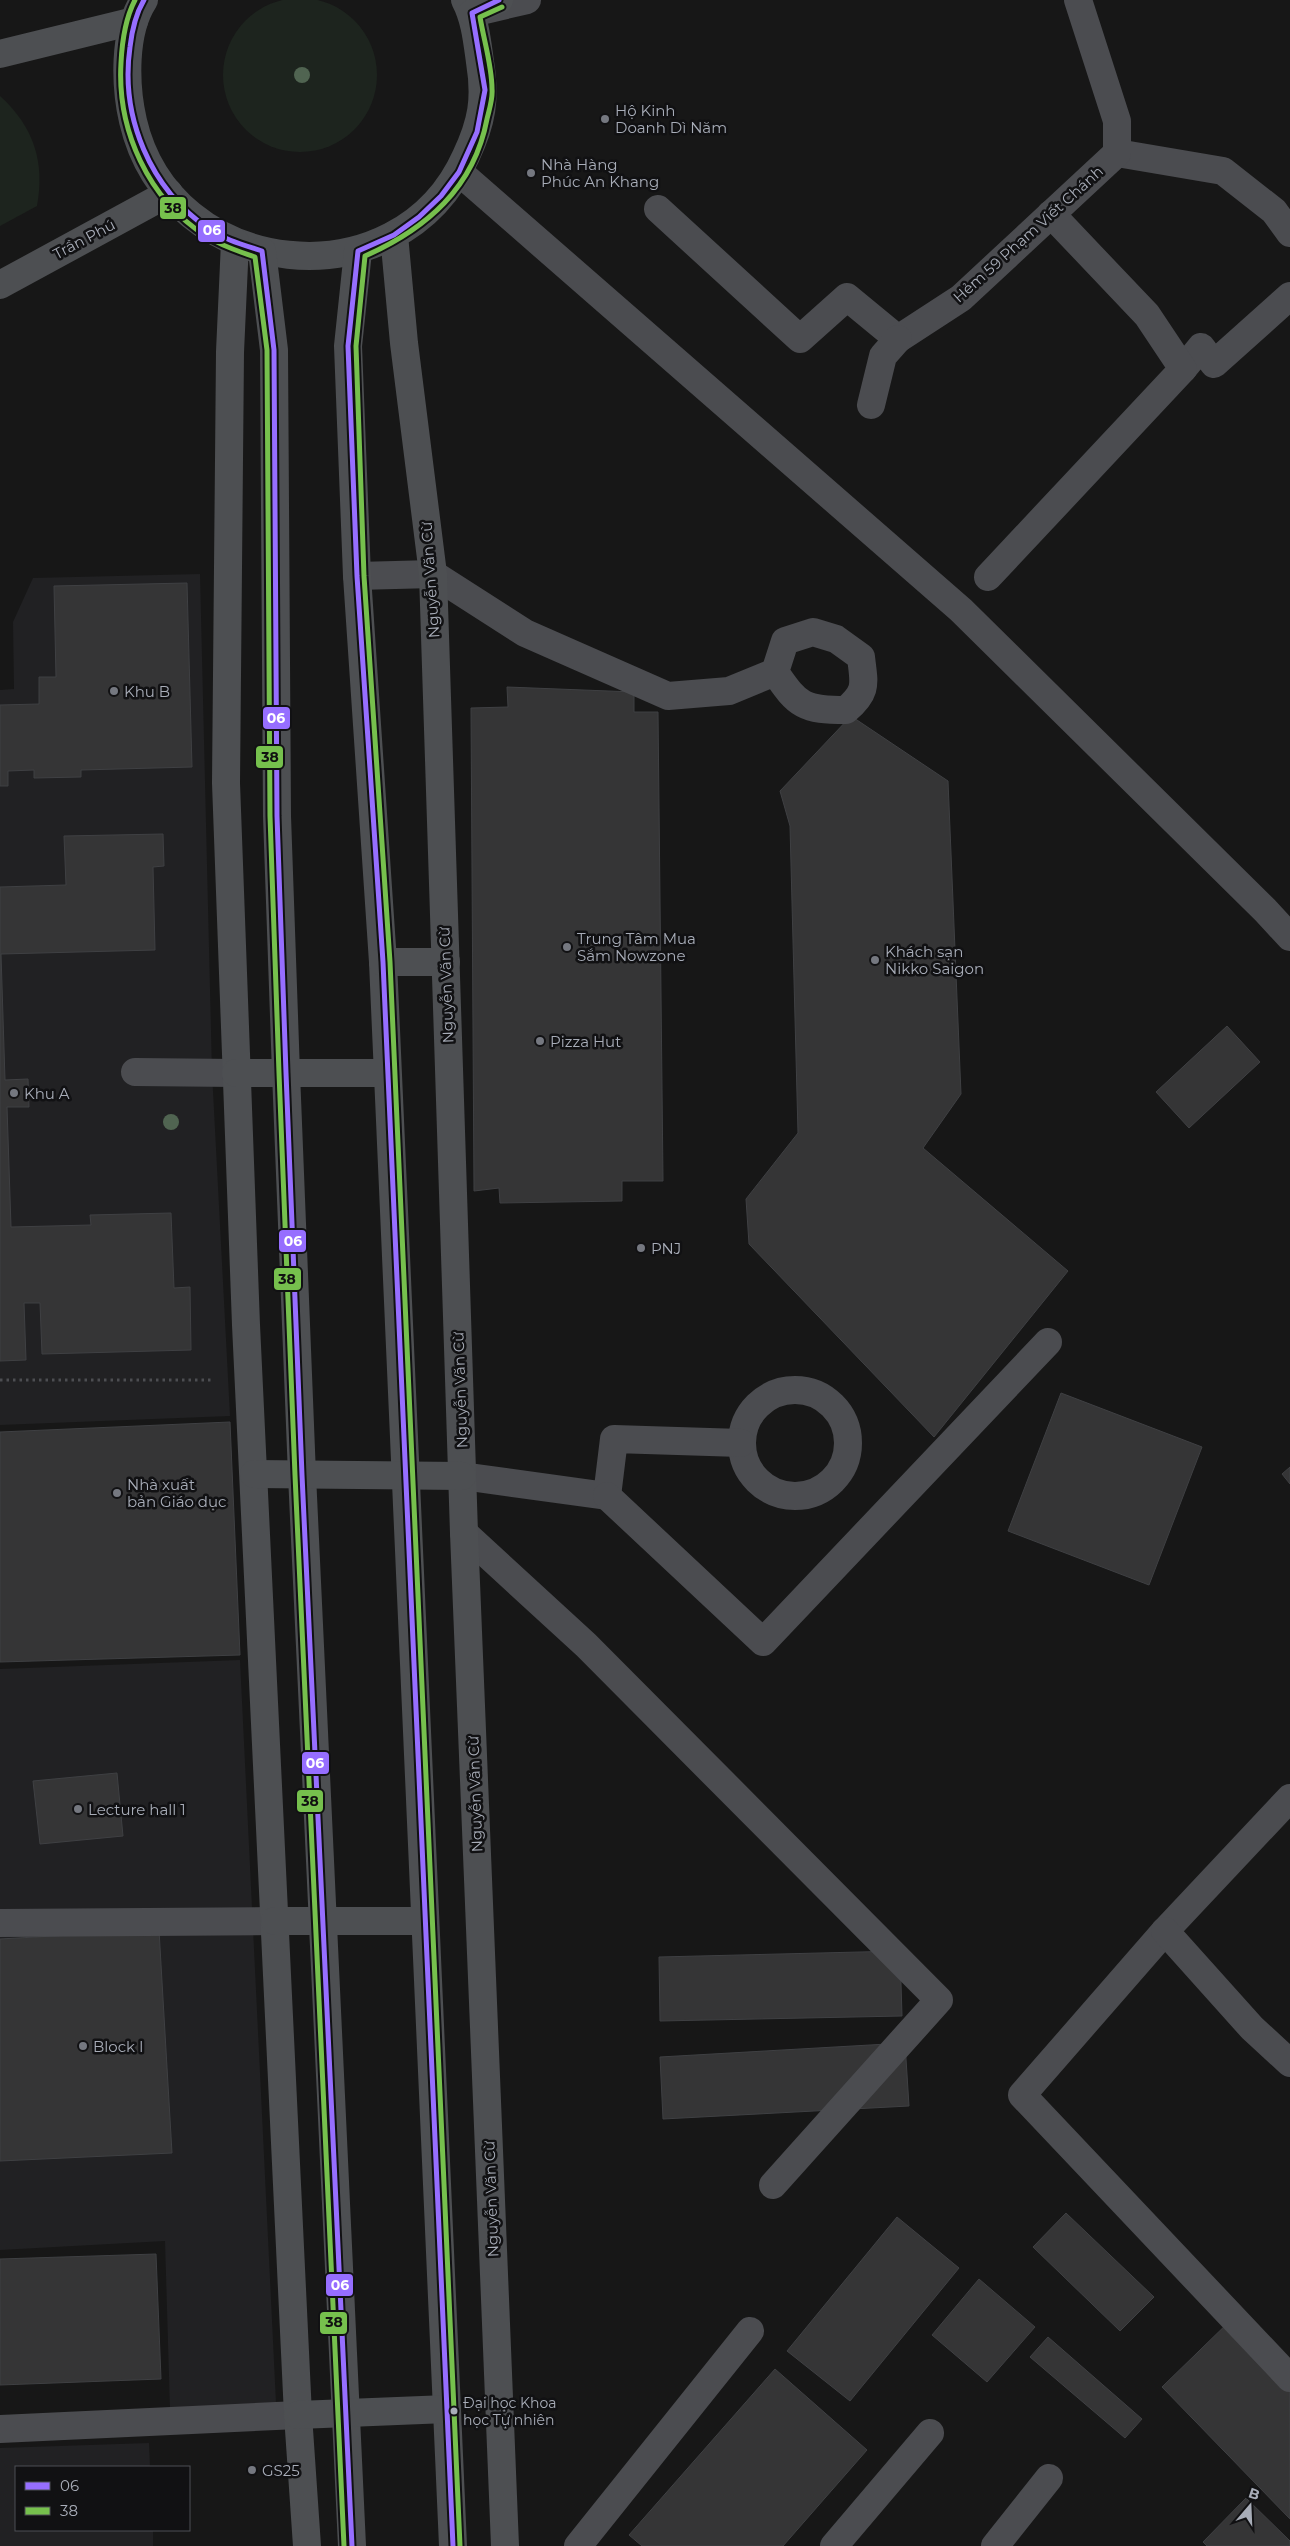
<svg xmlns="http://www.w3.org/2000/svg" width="1290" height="2546" viewBox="0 0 1290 2546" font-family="Montserrat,sans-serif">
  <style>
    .built { fill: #212123 }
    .green { fill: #1d241e }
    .building { fill: #353536; stroke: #3f4043 }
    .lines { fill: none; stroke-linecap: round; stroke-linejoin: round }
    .path { stroke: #4d4e52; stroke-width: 3; stroke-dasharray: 2.5 4; stroke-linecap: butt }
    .minor { stroke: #4b4c50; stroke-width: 28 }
    .major { stroke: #4d4f52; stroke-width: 28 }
    .bus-1-casing { stroke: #111113; stroke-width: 9 }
    .bus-2-casing { stroke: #111113; stroke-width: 9 }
    .bus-1 { stroke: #966eff; stroke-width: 5 }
    .bus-2 { stroke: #76c04d; stroke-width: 5 }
    .tree { fill: #506451 }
    .poi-dot { fill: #757880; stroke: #111113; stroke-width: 2 }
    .bus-dot { fill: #a8adb8; stroke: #111113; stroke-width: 2 }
    .labels { text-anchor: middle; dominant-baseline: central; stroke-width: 5; stroke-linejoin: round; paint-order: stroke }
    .bus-label { font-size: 14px; fill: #a8adb8; stroke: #111113; text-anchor: start }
    .poi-label { font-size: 15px; fill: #a8adb8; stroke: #111113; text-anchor: start }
    .street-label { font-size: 15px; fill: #a8adb8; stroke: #111113 }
    .line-badge { stroke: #111113; stroke-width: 2 }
    .badge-label { font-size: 14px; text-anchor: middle; font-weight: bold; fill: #fff }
    .pale-badge-label { font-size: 14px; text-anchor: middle; font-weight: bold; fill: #111 }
  </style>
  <rect width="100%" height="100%" fill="#171717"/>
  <!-- built -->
  <g class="built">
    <path d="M200 574 212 1072 230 1416 0 1425V690L14 689 13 622 33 578Z"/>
    <path d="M240 1660 276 2403 170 2410 165 2241 0 2250V1669Z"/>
    <path d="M149 2443 150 2467H16V2530H153V2546H0V2448Z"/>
  </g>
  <!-- green -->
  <g class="green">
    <circle cx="300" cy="75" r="77"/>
    <path d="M0 96C34 127 45 162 37 206L0 226Z"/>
  </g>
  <!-- building -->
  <g class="building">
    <path d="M187 583 192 767 81 770V777L34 778V770L8 771V786H0V705L39 704V677H56L54 586Z"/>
    <path d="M507 687 634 692V712H658L663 1181H622V1201L500 1203 499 1188 474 1191 471 708 508 707Z"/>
    <path d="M851 716 948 781 961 1094 923 1148 1068 1271 934 1437 749 1244 746 1199 798 1133 790 826 780 791Z"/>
    <path d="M163 834 164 866 153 867 155 950 1 954 5 1080 28 1079 29 1107H7L11 1227 91 1225 90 1215 171 1213 174 1288 190 1287 191 1350 42 1354 40 1303H24L26 1360 0 1361V887L66 885 64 836Z"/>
    <path d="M1227 1026 1260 1062 1189 1128 1156 1092Z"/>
    <path d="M1061 1393 1202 1447 1149 1585 1008 1531Z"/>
    <path d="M230 1422 240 1655 0 1662V1432Z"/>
    <path d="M1290 1467V1484L1282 1474Z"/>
    <path d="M117 1773 123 1836 40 1844 33 1781Z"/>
    <path d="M159 1930 172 2153 0 2161V1939Z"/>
    <path d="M900 1951 902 2016 660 2021 659 1957Z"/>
    <path d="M905 2043 909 2106 663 2119 660 2057Z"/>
    <path d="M1066 2213 1154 2297 1120 2331 1033 2247Z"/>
    <path d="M897 2217 959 2268 850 2401 787 2351Z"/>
    <path d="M156 2254 161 2379 0 2385V2259Z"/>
    <path d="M979 2279 1035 2327 987 2382 932 2335Z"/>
    <path d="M1235 2316 1290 2372V2519L1162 2387Z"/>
    <path d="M1048 2337 1142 2419 1125 2438 1030 2357Z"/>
    <path d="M775 2369 867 2450 783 2546H642L629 2535Z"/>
    <path d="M1246 2498 1290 2541V2546H1207L1203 2542Z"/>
  </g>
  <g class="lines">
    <!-- path -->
    <path class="path" d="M0 1380H213"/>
    <!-- minor -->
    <g class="minor">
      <path d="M476 12 527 0"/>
      <path d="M1117 153 1223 171 1274 211 1290 233"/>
      <path d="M459 172 961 610 1265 910 1290 937"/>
      <path d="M658 209 800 339 847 297 898 339 961 298 1117 153V121L1078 0"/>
      <path d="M1183 369 1201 347 1214 364 1290 296"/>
      <path d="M871 405 883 356 898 339"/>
      <path d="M357 576 433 574 525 633 668 696 729 691 775 672 785 641 813 632 836 639 861 657C864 684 868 691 846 710 804 710 798 706 775 672"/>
      <path d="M988 577 1183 369 1147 315 1051 214"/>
      <path d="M135 1072 236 1073"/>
      <circle cx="795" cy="1443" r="53"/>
      <path d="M462 1476 607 1496 614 1439 741 1443"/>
      <path d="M607 1496 763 1642 1048 1342"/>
      <path d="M464 1533 586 1645 939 2000 773 2185"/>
      <path d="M1290 1798 1165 1931 1022 2095 1290 2378"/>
      <path d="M0 1923 275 1921"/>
      <path d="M1165 1931 1252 2028 1290 2063"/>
      <path d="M0 2429 298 2415"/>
      <path d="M578 2546 750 2331"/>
      <path d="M834 2546 930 2433"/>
      <path d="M995 2546 1049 2478"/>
    </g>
    <!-- major -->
    <g class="major">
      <path d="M144 0C123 32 125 86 133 121 170 281 399 306 466 156 482 122 486 99 480 62 477 40 475 19 465 0"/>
      <path d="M472 13 499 0"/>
      <path d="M0 54 134 21"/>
      <path d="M394 235 404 343 433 574 464 1533 505 2546"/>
      <path d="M235 242 230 352 226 783 246 1325 298 2415 307 2546"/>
      <path d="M262 251 274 350 277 816 286 1073 302 1475 352 2546"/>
      <path d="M358 251 348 346 357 576 383 962 453 2546"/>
      <path d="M0 285 169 193"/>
      <path d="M383 962H446"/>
      <path d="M236 1073H387"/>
      <path d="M254 1474 462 1476"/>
      <path d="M275 1921H425"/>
      <path d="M298 2415 447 2409"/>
    </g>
    <defs>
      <g id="bus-1">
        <path d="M144 0C135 15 132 30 130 47 120 117 150 189 209 229 225 240 244 245 262 251L274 350 277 816 286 1073 302 1475 352 2546"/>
        <path d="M453 2546 383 962 357 576 348 346 358 251 394 235 419 217 441 196 459 172 477 132 485 90 472 13 499 0"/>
      </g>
      <g id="bus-2">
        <path d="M135 0C125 19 122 42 121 63 117 130 148 199 206 236 221 246 238 251 255 257L267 350 270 816 279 1073 295 1475 344 2546"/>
        <path d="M460 2546 390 962 364 576 356 346 365 256C426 229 474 188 487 119 489 110 493 99 492 89 492 66 484 41 480 17L502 7"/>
      </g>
    </defs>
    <!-- bus-1 casing -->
    <use href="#bus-1" class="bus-1-casing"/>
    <!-- bus-2 casing -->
    <use href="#bus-2" class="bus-2-casing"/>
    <!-- bus-1 -->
    <use href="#bus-1" class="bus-1"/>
    <!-- bus-2 -->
    <use href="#bus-2" class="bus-2"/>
  </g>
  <!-- trees -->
  <g class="tree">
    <circle cx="302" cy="75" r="8"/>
    <circle cx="171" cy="1122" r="8"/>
  </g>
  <!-- markers -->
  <g class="poi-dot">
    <circle cx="605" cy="119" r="5"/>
    <circle cx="531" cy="173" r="5"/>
    <circle cx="114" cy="691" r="5"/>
    <circle cx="567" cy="947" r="5"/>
    <circle cx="875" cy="960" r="5"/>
    <circle cx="540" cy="1041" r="5"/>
    <circle cx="14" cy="1093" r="5"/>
    <circle cx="641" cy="1248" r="5"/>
    <circle cx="117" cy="1493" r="5"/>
    <circle cx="78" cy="1809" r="5"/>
    <circle cx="83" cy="2046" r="5"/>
    <circle cx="252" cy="2470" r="5"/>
  </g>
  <circle class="bus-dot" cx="454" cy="2411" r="4.5"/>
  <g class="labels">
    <!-- bus labels -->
    <g class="bus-label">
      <text x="463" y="2403">Đại học Khoa<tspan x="463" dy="17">học Tự nhiên</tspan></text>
    </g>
    <!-- poi labels -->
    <g class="poi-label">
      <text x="615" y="110">Hộ Kinh<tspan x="615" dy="17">Doanh Dì Năm</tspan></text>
      <text x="541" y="164">Nhà Hàng<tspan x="541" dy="17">Phúc An Khang</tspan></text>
      <text x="124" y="691">Khu B</text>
      <text x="577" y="938">Trung Tâm Mua<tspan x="577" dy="17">Sắm Nowzone</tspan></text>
      <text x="885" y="951">Khách sạn<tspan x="885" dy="17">Nikko Saigon</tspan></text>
      <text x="550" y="1041">Pizza Hut</text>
      <text x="24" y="1093">Khu A</text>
      <text x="651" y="1248">PNJ</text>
      <text x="127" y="1484">Nhà xuất<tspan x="127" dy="17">bản Giáo dục</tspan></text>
      <text x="88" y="1809">Lecture hall 1</text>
      <text x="93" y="2046">Block I</text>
      <text x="262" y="2470">GS25</text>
    </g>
    <!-- street labels -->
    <g class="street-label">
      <text transform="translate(1028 234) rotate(-42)">Hẻm 59 Phạm Viết Chánh</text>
      <text transform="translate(84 239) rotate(-28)">Trần Phú</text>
      <text transform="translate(430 580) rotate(-94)">Nguyễn Văn Cừ</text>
      <text transform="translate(446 985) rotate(-92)">Nguyễn Văn Cừ</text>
      <text transform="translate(460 1390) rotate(-92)">Nguyễn Văn Cừ</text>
      <text transform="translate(475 1794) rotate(-92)">Nguyễn Văn Cừ</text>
      <text transform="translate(491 2199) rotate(-92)">Nguyễn Văn Cừ</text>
    </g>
  </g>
  <g class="line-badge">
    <rect x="159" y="196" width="28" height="24" rx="5" fill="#76c04d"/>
    <rect x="197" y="219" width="29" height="24" rx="5" fill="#966eff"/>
    <rect x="262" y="706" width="29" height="24" rx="5" fill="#966eff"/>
    <rect x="255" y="745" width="29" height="24" rx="5" fill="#76c04d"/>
    <rect x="278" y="1229" width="29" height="24" rx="5" fill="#966eff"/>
    <rect x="273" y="1267" width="29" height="24" rx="5" fill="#76c04d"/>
    <rect x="301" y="1751" width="29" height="24" rx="5" fill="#966eff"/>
    <rect x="296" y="1789" width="28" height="24" rx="5" fill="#76c04d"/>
    <rect x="325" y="2273" width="29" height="24" rx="5" fill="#966eff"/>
    <rect x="319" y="2311" width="29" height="24" rx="5" fill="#76c04d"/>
  </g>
  <g class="badge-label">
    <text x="212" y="235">06</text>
    <text x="276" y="723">06</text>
    <text x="293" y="1246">06</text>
    <text x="315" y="1768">06</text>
    <text x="340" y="2290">06</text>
  </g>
  <g class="pale-badge-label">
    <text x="173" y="213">38</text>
    <text x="270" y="762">38</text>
    <text x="287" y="1284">38</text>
    <text x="310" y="1806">38</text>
    <text x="334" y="2327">38</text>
  </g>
  <!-- legend -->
  <rect x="15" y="2466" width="175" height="65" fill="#111113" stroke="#4d4f55"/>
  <rect x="25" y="2482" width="25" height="8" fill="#966eff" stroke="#4d4f55"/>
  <text x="60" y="2491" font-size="15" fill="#a8adb8">06</text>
  <rect x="25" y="2507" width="25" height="8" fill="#76c04d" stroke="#4d4f55"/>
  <text x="60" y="2516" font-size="15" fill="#a8adb8">38</text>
  <!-- north arrow -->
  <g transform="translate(1250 2506) rotate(19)" stroke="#111113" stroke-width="4" paint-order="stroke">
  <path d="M0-4L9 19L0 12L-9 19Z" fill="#a8adb8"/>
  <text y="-8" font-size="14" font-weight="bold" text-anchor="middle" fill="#a8adb8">B</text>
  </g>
</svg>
